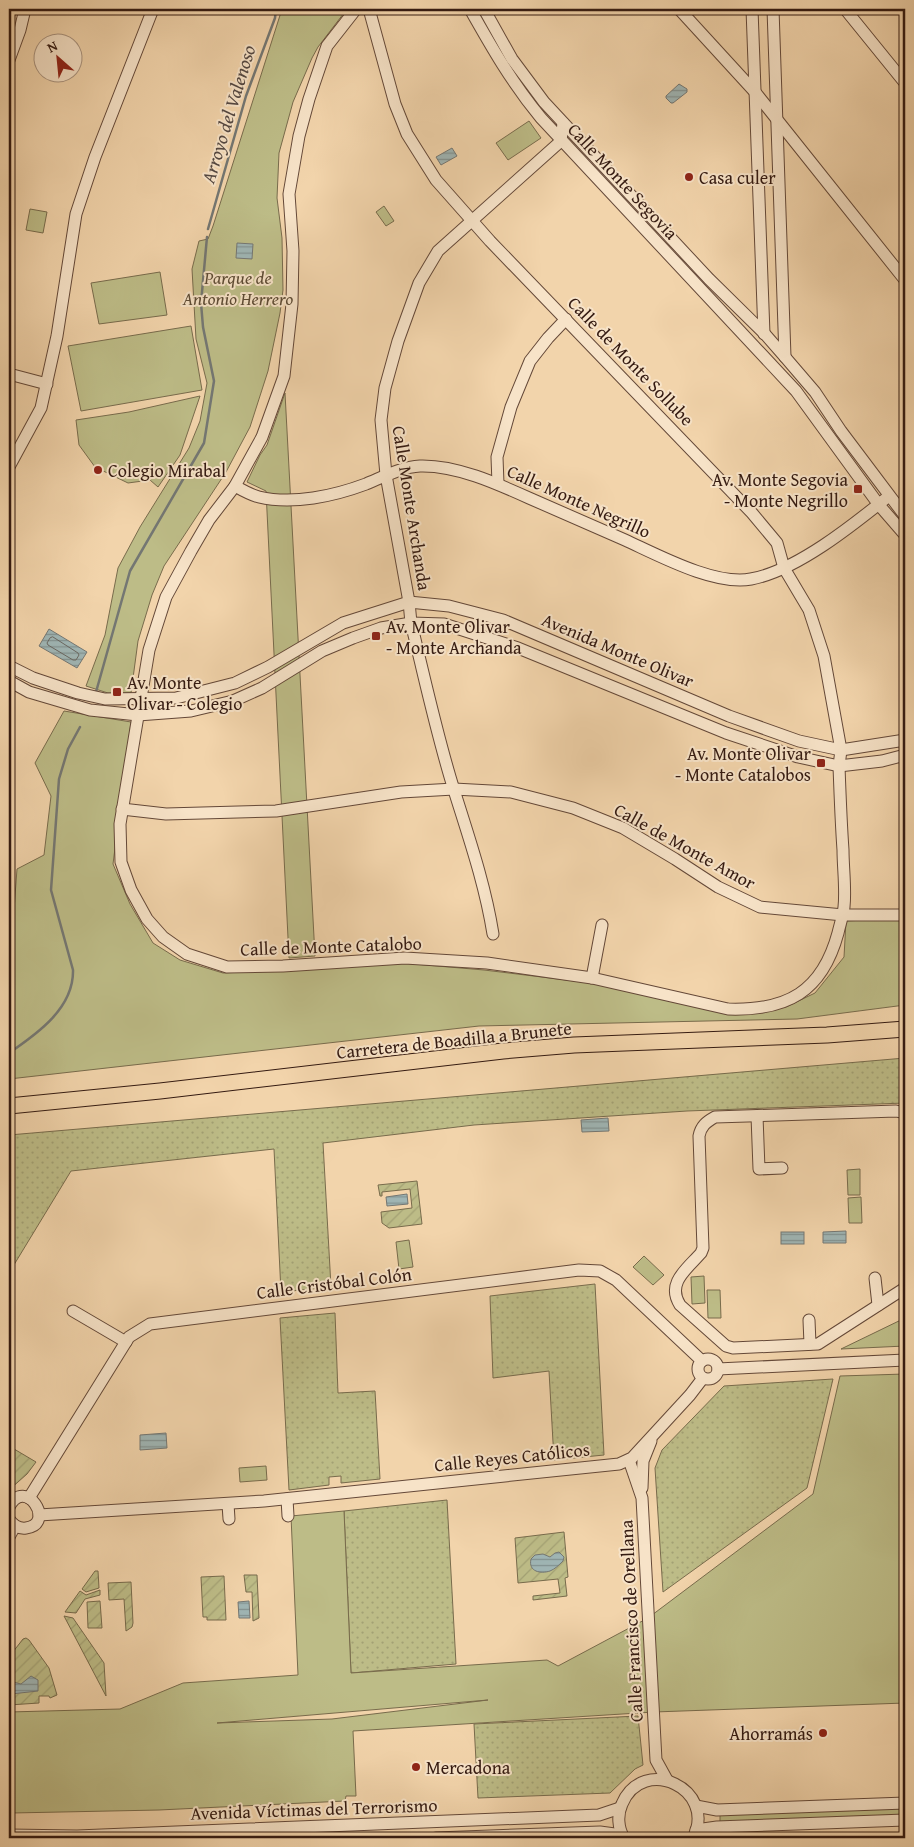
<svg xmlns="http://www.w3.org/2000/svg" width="914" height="1847" viewBox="0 0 914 1847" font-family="'Gentium Book Plus',serif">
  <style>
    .grass { fill: url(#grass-dots); stroke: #786b4c }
    .park { fill: #bdbc87; stroke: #786b4c; fill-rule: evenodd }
    .garden { fill: url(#garden-furrows); stroke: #786b4c }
    .water { fill: url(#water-rules); stroke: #747773 }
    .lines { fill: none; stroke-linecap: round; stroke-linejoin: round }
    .shore { stroke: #6a6862; stroke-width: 1 }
    .stream { stroke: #747773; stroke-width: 2.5 }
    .minor-casing { stroke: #644838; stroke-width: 13 }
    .major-casing { stroke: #341a11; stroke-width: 17 }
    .minor { stroke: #f7e3c8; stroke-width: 11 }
    .major { stroke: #f2d4ab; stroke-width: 15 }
    .poi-dot { fill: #8f2418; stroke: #f7e3c8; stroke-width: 2 }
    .labels { text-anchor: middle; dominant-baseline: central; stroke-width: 4; stroke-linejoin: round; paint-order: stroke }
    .poi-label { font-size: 18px; fill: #341a11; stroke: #f7e3c8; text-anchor: start }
    .street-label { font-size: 18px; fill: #341a11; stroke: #f7e3c8 }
    .park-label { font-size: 18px; font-style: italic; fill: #5d4b34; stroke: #f7e3c8 }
    .water-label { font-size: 19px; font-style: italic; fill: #544842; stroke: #f7e3c8 }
  </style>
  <defs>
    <pattern id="grass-dots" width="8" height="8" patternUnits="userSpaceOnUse" patternTransform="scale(1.25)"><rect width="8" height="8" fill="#bdbc87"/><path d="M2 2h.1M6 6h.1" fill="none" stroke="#a3a174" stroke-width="1.8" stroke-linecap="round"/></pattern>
    <pattern id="garden-furrows" width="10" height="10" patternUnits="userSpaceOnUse" patternTransform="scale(1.25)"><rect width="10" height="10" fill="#bdbc87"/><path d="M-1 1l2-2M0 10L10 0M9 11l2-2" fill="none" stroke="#a3a174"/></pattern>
    <pattern id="water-rules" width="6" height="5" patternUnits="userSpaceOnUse" patternTransform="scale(1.25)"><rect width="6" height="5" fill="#9fb5b4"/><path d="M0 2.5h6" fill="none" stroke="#829291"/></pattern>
  </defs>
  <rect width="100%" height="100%" fill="#f2d4ab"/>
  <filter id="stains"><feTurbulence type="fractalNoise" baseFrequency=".004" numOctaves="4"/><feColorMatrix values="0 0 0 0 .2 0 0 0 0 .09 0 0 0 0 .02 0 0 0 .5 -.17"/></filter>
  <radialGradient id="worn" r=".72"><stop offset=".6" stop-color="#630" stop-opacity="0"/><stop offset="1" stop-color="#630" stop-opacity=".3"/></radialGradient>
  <!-- grass -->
  <g class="grass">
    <path d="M905 1058V1103L687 1111 474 1125 323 1143 331 1287 281 1292 274 1149 71 1171 9 1273V1135Z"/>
    <path d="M595 1284 604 1455 554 1460 549 1371 493 1378 490 1296Z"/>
    <path d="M335 1313 338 1393 375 1391 380 1479 341 1483V1476L329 1477V1485L289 1490 280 1318Z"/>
    <path d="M833 1379 807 1488 663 1592 655 1468 662 1450 724 1386Z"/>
    <path d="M447 1500 456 1664 351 1673 344 1511Z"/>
    <path d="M638 1716 643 1765 635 1769 610 1793 478 1798 474 1724Z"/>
  </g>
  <!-- park -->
  <g class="park">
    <path d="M282 9H347L318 47 312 58 293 102 279 153 277 198 282 238 283 290 280 313 268 371 250 427 226 472 164 566 152 595 138 641 131 693H108L86 686 105 635 118 568 140 527 189 448 200 421 207 383 196 339 192 269 199 241 208 239 213 226Z"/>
    <path d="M529 121 541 138 508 160 496 143Z"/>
    <path d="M384 206 394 221 386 226 376 212Z"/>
    <path d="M30 209 47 212 43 233 26 230Z"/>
    <path d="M160 272 167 315 99 324 91 283Z"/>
    <path d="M191 326 202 390 81 411 68 346Z"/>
    <path d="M285 393 315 956 289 958 266 491 247 482 260 455 267 445Z"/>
    <path d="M200 396 180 455 158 487 150 480 128 483 95 467 79 445 76 420 129 412Z"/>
    <path d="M64 711 131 722 113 864 130 904 153 943 180 960 223 973 402 963 484 970 591 983 750 1013 786 1007 815 993 844 957 846 921 905 918V1005L797 1019 479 1026 9 1079V932L14 910 17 869 44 855 51 796 35 763Z"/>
    <path d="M860 1169V1195H848L847 1170Z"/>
    <path d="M861 1197 862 1223H849L848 1198Z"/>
    <path d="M409 1240 413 1267 399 1269 396 1242Z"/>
    <path d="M644 1256 664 1275 653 1285 633 1267Z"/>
    <path d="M704 1276 705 1303 692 1304 691 1277Z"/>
    <path d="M707 1290H720L721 1318H708Z"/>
    <path d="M905 1318V1346L841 1349Z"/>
    <path d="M905 1374V1703L654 1712 353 1731 356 1796H346L345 1801 159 1810 12 1813 9 1815V1712L120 1709 183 1683 298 1675 291 1516 344 1511 351 1673 547 1660 558 1666 648 1618 813 1494 840 1376ZM488 1700 332 1719 217 1723Z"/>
    <path d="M266 1466 267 1480 240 1482 239 1468Z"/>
    <path d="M905 1806V1816L720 1823V1814Z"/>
  </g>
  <!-- garden -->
  <g class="garden">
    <path d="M417 1181 422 1224 389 1228 382 1223 381 1212 412 1208 410 1189 382 1192V1196H380L378 1185Z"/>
    <path d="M9 1446 36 1462 27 1474 9 1490Z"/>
    <path d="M564 1532 568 1577 565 1578 567 1596 533 1600V1596L560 1593 558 1579 518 1583 515 1538Z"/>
    <path d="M95 1571H98L99 1588 86 1592 82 1589Z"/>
    <path d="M244 1575H257L259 1618 253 1621 252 1592H246Z"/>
    <path d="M224 1576 226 1620H207V1617H203L201 1577Z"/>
    <path d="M131 1582 133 1623 132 1627 126 1631 124 1599 109 1600 108 1583Z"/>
    <path d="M100 1590V1595L85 1599 76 1613 65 1612 80 1591 86 1595Z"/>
    <path d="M100 1601 102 1628H88L87 1602Z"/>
    <path d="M64 1616 73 1618 104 1663 106 1696Z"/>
    <path d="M26 1638 29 1640 49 1668 57 1695 50 1698 49 1696H39V1703L9 1705V1657L23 1639Z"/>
  </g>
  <!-- water -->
  <g class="water">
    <path d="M679 84 687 89V92L673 103H671L666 98V96Z"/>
    <path d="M452 148 457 156 441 165 436 157Z"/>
    <path d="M237 243 253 244 252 259 236 258Z"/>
    <path d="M49 629 87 652 77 668 39 646Z"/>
    <path d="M608 1118 609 1131 582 1132 581 1120Z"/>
    <path d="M407 1194 408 1204 387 1206 386 1197Z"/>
    <path d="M846 1231V1243H823V1232Z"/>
    <rect x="781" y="1232" width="23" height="12"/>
    <path d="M166 1433 167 1448 140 1450V1435Z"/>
    <path d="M559 1552 564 1557 563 1561C559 1565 555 1569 550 1571 541 1574 528 1572 531 1559L535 1555 543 1554 550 1557 555 1553Z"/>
    <path d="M249 1601 250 1618H239L238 1602Z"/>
    <path d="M31 1676 38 1680V1691L11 1694 9 1681 21 1684Z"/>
  </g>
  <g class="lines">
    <!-- shore -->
    <path class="shore" d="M53 637 78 653 79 655 76 660H73L48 645 47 643 50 638Z"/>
    <!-- stream -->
    <g class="stream">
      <path d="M208 229 246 96 275 18 276 9"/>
      <path d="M96 692 130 571 204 443 214 381 203 327 201 303 207 237"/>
      <path d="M9 1053C37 1034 74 1008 73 970L51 890 59 779 68 749 80 727"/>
    </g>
    <defs>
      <g id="minor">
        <path d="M356 9 327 46 309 99 299 136 289 194 293 251 292 304 284 376 262 437 235 486 209 520 191 551 166 597 149 650 120 824 121 862 131 890 147 919 163 937 187 954 227 967 283 966 405 958 487 963 592 978 728 1009C787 1011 822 992 838 933 840 924 843 916 844 907 846 889 843 868 843 850 841 822 840 794 839 766L841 750 824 656 809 610 784 568 777 543 752 513 490 241 436 180 407 134 395 104 369 9"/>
        <path d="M470 9C492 48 512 83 541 118L796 391 879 505 905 535"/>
        <path d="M484 9 512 59 544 102 709 279 764 333 785 357 815 392 841 431 905 516"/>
        <path d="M679 9 755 92 905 280"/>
        <path d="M752 9 764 334"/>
        <path d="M773 9 785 357"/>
        <path d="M845 9 905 83"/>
        <path d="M9 60 20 30 25 9"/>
        <path d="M9 374 47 384"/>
        <path d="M9 467 41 408 57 336 76 214 95 157 153 9"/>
        <path d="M498 484 497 457 511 407 530 361 548 338 566 319"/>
        <path d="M235 486C242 490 251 495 259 497 293 505 334 496 366 484 383 477 402 467 420 466 456 465 496 483 529 498 561 512 593 526 625 540 658 555 715 586 751 579 796 571 853 525 889 496"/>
        <path d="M9 666 33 678 78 693 105 699 176 698 235 683 268 667 343 623 409 602 449 606 503 620 729 716 799 741 841 750 905 740"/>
        <path d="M9 681 29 692 90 710 138 715 191 711 233 701 262 688 322 651 353 638 381 628 411 623 444 624 518 648 726 733 798 757 839 766 882 761 905 755"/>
        <path d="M122 809 166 814 276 811 401 792 454 789 511 792 573 808 623 828 675 859 718 887 760 907 843 915H905"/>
        <path d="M493 934C485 884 469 838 454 790 437 736 425 679 411 623L409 602 386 475 381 420 385 388 398 341 419 283 438 251 561 141 563 123"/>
        <path d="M592 978 602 925"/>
        <path d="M905 1113 896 1111 715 1117C706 1122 701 1126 699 1136L703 1248 701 1253C687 1269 666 1283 680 1305L726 1346 733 1348 818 1344 905 1288"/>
        <path d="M757 1116 759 1169 782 1168"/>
        <path d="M875 1278 878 1305"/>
        <path d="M73 1311 126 1342"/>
        <path d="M809 1320 810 1344"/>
        <circle cx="708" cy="1369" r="10"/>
        <path d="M718 1369 905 1360"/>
        <path d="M629 1460 642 1498 656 1760 667 1780"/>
        <path d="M642 1488 643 1461 651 1441"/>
        <path d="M29 1498 129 1337 150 1324 579 1270 600 1271 616 1280 702 1361"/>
        <path d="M287 1499 288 1516"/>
        <path d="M228 1504 229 1519"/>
        <path d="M9 1507C25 1475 57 1524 26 1528 18 1529 13 1525 9 1519"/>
        <path d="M39 1515 264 1501 619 1464 632 1458 690 1395 703 1378"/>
        <path d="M9 1537 15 1526"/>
        <path d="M696 1806 717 1810 905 1803"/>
        <path d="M696 1830 717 1827 905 1820"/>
        <path d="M9 1835 77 1836 599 1815 620 1808"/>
        <path d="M436 1838 600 1832 622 1835"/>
        <path d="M624 1838C618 1828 617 1815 622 1804 643 1754 718 1789 693 1838"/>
      </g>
      <path id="major" d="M9 1106 160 1091 503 1051 574 1045 827 1035 905 1029"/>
    </defs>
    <!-- minor casing -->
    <use href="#minor" class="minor-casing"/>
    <!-- major casing -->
    <use href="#major" class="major-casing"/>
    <!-- minor -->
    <use href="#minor" class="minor"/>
    <!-- major -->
    <use href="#major" class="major"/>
  </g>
  <!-- markers -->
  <g class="poi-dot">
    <circle cx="689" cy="177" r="5"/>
    <circle cx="98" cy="470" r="5"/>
    <rect x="853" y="484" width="10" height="10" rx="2.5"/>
    <rect x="371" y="631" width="10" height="10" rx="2.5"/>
    <rect x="112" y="687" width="10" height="10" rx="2.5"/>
    <rect x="816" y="758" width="10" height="10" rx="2.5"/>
    <circle cx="823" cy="1733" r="5"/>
    <circle cx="416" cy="1767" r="5"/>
  </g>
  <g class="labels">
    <!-- poi labels -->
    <g class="poi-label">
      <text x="699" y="177">Casa culer</text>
      <text x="108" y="470">Colegio Mirabal</text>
      <text x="848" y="479" text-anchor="end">Av. Monte Segovia<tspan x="848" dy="21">- Monte Negrillo</tspan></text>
      <text x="386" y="626">Av. Monte Olivar<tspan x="386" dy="21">- Monte Archanda</tspan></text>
      <text x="127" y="682">Av. Monte<tspan x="127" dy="21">Olivar - Colegio</tspan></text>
      <text x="811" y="753" text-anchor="end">Av. Monte Olivar<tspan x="811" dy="21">- Monte Catalobos</tspan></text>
      <text x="813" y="1733" text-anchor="end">Ahorramás</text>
      <text x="426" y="1767">Mercadona</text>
    </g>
    <!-- street labels -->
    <g class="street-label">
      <text transform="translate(623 181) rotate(47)">Calle Monte Segovia</text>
      <text transform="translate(631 361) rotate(46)">Calle de Monte Sollube</text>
      <text transform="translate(579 501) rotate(24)">Calle Monte Negrillo</text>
      <text transform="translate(412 508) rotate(81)">Calle Monte Archanda</text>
      <text transform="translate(618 650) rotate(23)">Avenida Monte Olivar</text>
      <text transform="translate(685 846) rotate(29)">Calle de Monte Amor</text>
      <text transform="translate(331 946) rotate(-2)">Calle de Monte Catalobo</text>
      <text transform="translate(454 1040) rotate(-6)">Carretera de Boadilla a Brunete</text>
      <text transform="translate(334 1283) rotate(-7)">Calle Cristóbal Colón</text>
      <text transform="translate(512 1457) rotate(-6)">Calle Reyes Católicos</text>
      <text transform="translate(631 1621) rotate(-93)">Calle Francisco de Orellana</text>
      <text transform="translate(314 1809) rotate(-2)">Avenida Víctimas del Terrorismo</text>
    </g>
    <!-- park labels -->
    <g class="park-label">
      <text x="238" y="277">Parque de<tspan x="238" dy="21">Antonio Herrero</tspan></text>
    </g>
    <!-- water labels -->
    <g class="water-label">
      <text transform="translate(228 114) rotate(-73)">Arroyo del Valenoso</text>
    </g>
  </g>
  <!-- margin -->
  <rect width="914" height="1847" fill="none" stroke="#f2d4ab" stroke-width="30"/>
  <rect x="10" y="10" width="894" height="1827" fill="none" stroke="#341a11" stroke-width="2.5"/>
  <rect x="15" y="15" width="884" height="1817" fill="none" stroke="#341a11"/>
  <!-- north arrow -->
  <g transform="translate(58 58) rotate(333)"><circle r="24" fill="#f7e3c8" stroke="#a9937f"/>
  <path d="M0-4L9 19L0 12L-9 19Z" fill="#8f2418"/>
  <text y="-8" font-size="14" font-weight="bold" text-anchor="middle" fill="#341a11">N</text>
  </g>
  <rect width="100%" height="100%" filter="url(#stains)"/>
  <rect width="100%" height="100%" fill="url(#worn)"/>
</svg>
